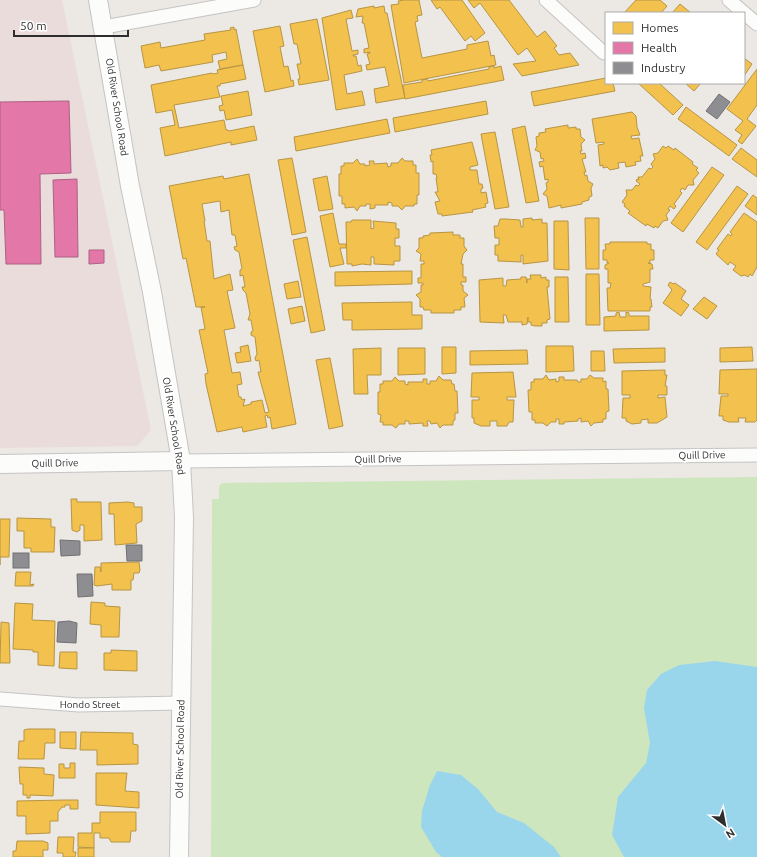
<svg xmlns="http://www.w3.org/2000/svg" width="757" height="857" viewBox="0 0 757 857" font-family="Ubuntu,sans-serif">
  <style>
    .medical { fill: #e9dcdb }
    .green { fill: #cee6be }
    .water { fill: #99d6ec }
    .homes { fill: #f2c14e; stroke: #b79544; fill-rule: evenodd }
    .health { fill: #e377a8; stroke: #ad6183 }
    .industry { fill: #8d8d92; stroke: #707074 }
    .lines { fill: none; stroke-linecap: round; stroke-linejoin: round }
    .street-casing { stroke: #c5c4c5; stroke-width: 15 }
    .secondary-casing { stroke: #c5c4c5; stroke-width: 20 }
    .street { stroke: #fcfcfb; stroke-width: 13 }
    .secondary { stroke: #fcfcfb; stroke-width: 18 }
    .labels { text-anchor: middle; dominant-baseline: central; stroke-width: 4; stroke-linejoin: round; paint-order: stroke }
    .street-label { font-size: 10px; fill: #2e2e2e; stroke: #fff }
  </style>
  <rect width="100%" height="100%" fill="#ece8e4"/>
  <!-- medical -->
  <path class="medical" d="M0 0H62L151 430 137 446 0 448Z"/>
  <!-- green -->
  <path class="green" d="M757 477V857H211L212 499H219V486L222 483Z"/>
  <!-- water -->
  <g class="water">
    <path d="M715 661 757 667V857H624L612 835 618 797 646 763 650 743 644 708 647 690 661 674 679 665Z"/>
    <path d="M437 771 461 775 478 789 497 812 524 823 554 847 561 857H442L436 852 421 827 422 811 430 785Z"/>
  </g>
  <!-- homes -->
  <g class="homes">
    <path d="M404 0H419L422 15 417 16 418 21 415 22 422 58 467 49V45L488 41 491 56 494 55 496 65 404 83 391 5 399 4 398 1Z"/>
    <path d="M431 0H462L485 33 475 41 471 36 465 41 440 7 437 9Z"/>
    <path d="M468 0H509L537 37 545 31 557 46 554 48 559 55 570 53 579 65 522 76 513 64 536 61 527 48 518 55 480 3 474 8Z"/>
    <path d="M636 0H660L667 6 661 13H624Z"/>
    <path d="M680 4 691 13H672Z"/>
    <path d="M374 6V8L384 6 385 13H387L405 98 376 103 374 89 389 86 385 67 367 70 366 65 370 64 367 54 370 53V52L364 53V49L369 48 364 23H362L363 16 356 17 358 9Z"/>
    <path d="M351 10 353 18 346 19 352 51 358 50V54L353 55V56H356L358 66 361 65 362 71 344 75 347 94 362 91 365 105 336 110 322 18Z"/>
    <path d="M317 19 329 80 299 85 298 79H300L297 64H301L297 44H294L290 24Z"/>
    <path d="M280 26 284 46 280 47 284 67 288 66 291 81 293 80 294 86 265 92 253 31Z"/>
    <path d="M234 27V30L236 29 243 65 220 69 218 61 227 59 226 52 212 55 213 62 161 71 159 65 145 68 141 46 160 42 161 48 205 40 204 34 231 30 230 28Z"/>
    <path d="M744 58 752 64 744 76Z"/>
    <path d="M243 65 246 79 220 84V86H217L220 97 174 105 179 128 224 120 226 130H228L229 131 254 126 257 140 231 145V142L165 156 160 128 175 125 172 110 156 113 151 85 212 73 213 74 218 73 217 70Z"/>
    <path d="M494 66V68L501 66 504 80 405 99 403 85 422 82V80L427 79 428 81 489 69V67Z"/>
    <path d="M757 69V105L747 119 756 126 742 144 738 141 742 135 735 130 743 121 727 109Z"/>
    <path d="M606 78V83H613L615 91 534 106 531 92Z"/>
    <path d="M638 83H659L683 105 673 115Z"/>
    <path d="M685 83H701L694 91Z"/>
    <path d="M248 91 252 115 226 120 224 110 220 111 219 106 223 105 221 96Z"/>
    <path d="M486 101 488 114 395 132 393 118Z"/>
    <path d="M686 107 737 145 729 156 678 119Z"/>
    <path d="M632 112 636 116 637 127 640 135 631 136 632 139 639 138 643 156H640L641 161 635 162 636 165 626 167 625 162 618 163 619 168 610 170 607 167 603 168V165L600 166 598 145 604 144V142L596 143 592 119Z"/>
    <path d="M387 119 390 133 296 151 294 137Z"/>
    <path d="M568 125V128L576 127V129H580L581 137 585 140 581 144 582 151H580L581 154 585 153 586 158 582 159 586 172H584L585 176 587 175 588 181 593 184 591 188 592 196 589 197V200L582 202V204L561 208V205L549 208 547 196 543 194 547 189 546 183 548 182V179L545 180 543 166 540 167 539 162 544 161 543 158 541 159 540 152 535 150 537 146 536 137 539 136V133L546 132 545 129Z"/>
    <path d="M525 126 539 201 526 203 512 129Z"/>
    <path d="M495 132 509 207 495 209 481 134Z"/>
    <path d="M472 142 478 165 470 167V170H477L479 184H482L483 188 481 189V193L486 192 488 203 485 204 486 207 472 210 473 212 442 216V214H438L435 202 440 201 435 192H438L436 178H437L436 174H433V161L431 162 430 155H432L431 150Z"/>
    <path d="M663 146 666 148 668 146 674 150 675 148 693 162 692 164 698 168 696 170 699 173 693 180 694 185H688L685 190 682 188 680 191 682 193 674 204 676 206 674 209 670 206 668 209 670 210 666 215 668 220 663 221 658 228 655 226 654 228 647 224 646 226 628 213 630 211 624 206 625 204 622 202 627 195 626 190H632L636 185 638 186 640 184 636 181 637 179 639 180 638 177H642L649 168 651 169 653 167 651 164 655 159 653 154 658 153Z"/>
    <path d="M741 148 757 160V177L732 159Z"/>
    <path d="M292 158 306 232 292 235 278 160Z"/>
    <path d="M402 158 405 161H413V165H416V173H419V195H417V204H414V206H405L402 210 398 206H392V203L388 202V205H375V208L370 209V204H366V206H360L357 211 354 207 345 208V204H342V196H339V174H341V166H344V163H353L357 159 360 164H365V166L370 165 369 161H374V164L387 163 388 167 391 166V163H398Z"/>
    <path d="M712 167 724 175 683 232 671 223Z"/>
    <path d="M249 174 296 424 272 429 270 417 268 418 267 415 265 416 267 427 243 432 242 427 217 432 206 384 205 374 208 373 199 330 205 329 201 307H205H196L186 258 183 259 169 186 223 176 224 179ZM220 201 221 212 229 210 232 235H235L237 246 234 247 235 250 239 252 242 269 240 270V276L243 275 245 287H242L243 290 246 293 250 314 248 320H251L253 331 251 332V335L255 337 257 354 255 358 256 361 259 360 261 372H258L259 376 269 412 265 413 262 400 251 402V404L243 406 245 399 242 400 241 397H239L237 385 242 384 240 372 232 373 224 330 235 328 227 291 233 290 230 274 214 279 210 241H207L204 221H205L202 204Z"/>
    <path d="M327 176 333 209 319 211 313 179Z"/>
    <path d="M737 186 748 194 707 250 696 242Z"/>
    <path d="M753 195 757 198V215L745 206Z"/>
    <path d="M333 213 339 244H346V248H340L344 264 330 267 320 216Z"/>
    <path d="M744 213 757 222V267L752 276 750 274 748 277 745 275 741 276 733 270 736 266 730 262 728 265 716 254 719 250 717 249 728 234 731 236 732 234 730 232Z"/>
    <path d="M532 218V220L542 219V223H547L548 261 523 264V255H521V262L498 261V255H495V245H499V238H495L494 226H498L500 219H506L520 220 521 227H523V219Z"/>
    <path d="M585 218H599V269H586Z"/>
    <path d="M352 220H371V229L374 228 373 221 396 223V229H399V238H395V246H400V261H394V265L374 264V257H371V265L362 264 352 266V264H347L346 222H351Z"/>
    <path d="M554 221H568L569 270 554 269Z"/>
    <path d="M453 232V235H460V238H464V246L467 250 463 254 461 264H463V277H466V282H461V285H463V291L468 295 464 298 465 307H461V310H454V313H431V310H424L423 307H420V299L416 295 421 292V285H423V283H418V278H421V264H424V261H420L421 254 416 251 419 248V238H423V236L430 235V233Z"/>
    <path d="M307 237 325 330 311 333 293 240Z"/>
    <path d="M610 242H647V244H651V250H654V260H650V263H648L652 264 653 269H650V282L643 284V286L651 287 650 299H651L652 307H650V311H608L607 288H610L611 283H608V269H605V265L609 263H607V260H603V250H606L605 244H610Z"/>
    <path d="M412 271V284L335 286V272Z"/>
    <path d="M586 274H599L600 325H586Z"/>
    <path d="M530 275H541V278L546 277V280H549V287H547L550 319 547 320V323H542V326H535L531 325V322H528V317L527 324 522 325V322H508L506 315H503L504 323 480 322 479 280 503 278V286H506L507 280 521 279V277H526L527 283V279H531Z"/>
    <path d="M555 277H568L569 322H555Z"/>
    <path d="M298 281 301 297 287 299 284 284Z"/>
    <path d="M670 282 673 284 675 283 686 291 681 299 689 305 681 316 663 303 672 290 668 285Z"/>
    <path d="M704 297 717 306 707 319 693 309Z"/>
    <path d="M412 302V315H422V329L352 330V320H343L342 303Z"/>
    <path d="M302 306 305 321 291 324 288 309Z"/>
    <path d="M619 312 620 317H626V312L629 313V316H649V330L604 331V317L616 316V313Z"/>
    <path d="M248 345 251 361 237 363 235 353 241 352 240 347Z"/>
    <path d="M546 346H573L574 371 546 372Z"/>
    <path d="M442 347H456V373L442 374Z"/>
    <path d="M752 347 753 361 720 362V348Z"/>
    <path d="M381 348V375H367L368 394H354L353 349Z"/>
    <path d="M398 348H425V374L398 375Z"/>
    <path d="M665 348V362L614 363 613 349Z"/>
    <path d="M527 350 528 364 470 365V351Z"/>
    <path d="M591 351H604L605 371H591Z"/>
    <path d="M330 358 343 426 329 429 316 360Z"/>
    <path d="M757 369V420L755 422H745L746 418H738L739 422H729L723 420V416H719L721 396H728V394H719L720 370Z"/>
    <path d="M665 370V375H667L665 386H667V395H658V398L665 397 667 417 657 423H648V419L641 420V423L632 424 626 421V418H622L623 398H630V395H622V371Z"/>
    <path d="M513 372 516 397H507V400H514L513 422H509L507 426H497V421H490V426H481L474 423V418H472V400H479V397H471L472 373Z"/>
    <path d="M546 375 549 380 556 379V382L559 381V377H564V380H577L578 382H581V379H587L590 375 594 378H603V382L606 381V389H608L609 411 606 412V419H603V422L594 423 591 426 588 421 581 422V418L578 419V421L564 422V424H559V419H556V422H551L547 426 543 423H535V420H532V412H529L528 390H531V382H534V379H543Z"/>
    <path d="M439 376 443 380H451L452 384H454L455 391H457L458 413H455V420L453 421V425H443L440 428 437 423 431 424 430 421H427L428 426H423V423L409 424V421H405V424H399L396 428 392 425H383V422H380L381 415 378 414V392H380V384H383V381H392L395 377 399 381H405V384L408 385V382H423V379H427V384H430V381H436Z"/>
    <path d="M71 499H77V502H101L102 540 84 541V525H80V530L77 532 72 530Z"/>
    <path d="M128 502 134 503V507H142V521L136 524 137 543 115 545 114 514H109V503Z"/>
    <path d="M17 518 51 519V527H55L54 552H31V548H24V531H17Z"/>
    <path d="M0 519H10L9 557H0V565Z"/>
    <path d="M139 562 140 570 139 573H134L133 580H131V590H112V584L97 586 94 585 95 567H100L101 572V563Z"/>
    <path d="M16 572H31L30 585 34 584 33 586H15Z"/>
    <path d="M91 602 105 603V606L120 607 119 637H101V625L90 624Z"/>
    <path d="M15 603 33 604 32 620 55 621 54 666 38 665V652H33V650L13 649Z"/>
    <path d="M1 622 9 623 10 663H0Z"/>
    <path d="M111 650 137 651V671L104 670V653H111Z"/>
    <path d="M60 652H77V669L59 668Z"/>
    <path d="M28 729H55V743H45L44 759H18L19 741H24V730Z"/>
    <path d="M60 732H76V749L60 748Z"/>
    <path d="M81 732 133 733V744L138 745V764L97 765V750H80Z"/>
    <path d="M70 763H75V778H59V764H64V768H70Z"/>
    <path d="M19 767 44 768V774L54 775 53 796 30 795V798H27V795H23V784H20Z"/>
    <path d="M96 773H127L125 791 139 792V808L96 805Z"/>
    <path d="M64 800H78V809H70V805H65V807H62L58 812V821H50V833L26 834V816H17V801Z"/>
    <path d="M100 812H136V831H131L130 842H111L109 838H100V833H94V848L78 847V833H92V823H100Z"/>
    <path d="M58 837H74L73 852H76L75 857H63V853H57Z"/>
    <path d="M17 841H43L48 843V850H43V857H13V851H16Z"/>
    <rect x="78" y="848" width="16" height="9"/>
  </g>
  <!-- health -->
  <g class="health">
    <path d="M69 101 71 173 40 174 41 264H6L4 210H0V102Z"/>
    <path d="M77 179 78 257H55L53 180Z"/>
    <path d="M89 250H104V263L89 264Z"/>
  </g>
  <!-- industry -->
  <g class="industry">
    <path d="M719 94 730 102 717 119 706 111Z"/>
    <path d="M60 540 80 541V555L61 556Z"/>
    <path d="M126 545H142V561H127Z"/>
    <rect x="13" y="553" width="16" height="15"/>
    <path d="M77 574H92L93 596 78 597Z"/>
    <path d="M69 621 77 623 76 643 57 642 58 622Z"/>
  </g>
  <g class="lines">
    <defs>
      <g id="street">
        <path d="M546 0 604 53"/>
        <path d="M729 0 757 24"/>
        <path d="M104 27 254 0"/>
        <path d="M181 461 757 455"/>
        <path d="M0 699 79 705 181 703"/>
      </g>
      <g id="secondary">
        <path d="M98 0 130 186 152 292 181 461 184 517 179 857"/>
        <path d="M0 464 181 461"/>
      </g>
    </defs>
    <!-- street casing -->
    <use href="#street" class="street-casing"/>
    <!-- secondary casing -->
    <use href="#secondary" class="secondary-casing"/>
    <!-- street -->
    <use href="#street" class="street"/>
    <!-- secondary -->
    <use href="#secondary" class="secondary"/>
  </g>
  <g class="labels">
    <!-- street labels -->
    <g class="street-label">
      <text transform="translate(117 107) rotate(81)">Old River School Road</text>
      <text transform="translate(174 426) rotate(81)">Old River School Road</text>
      <text transform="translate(702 455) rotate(-1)">Quill Drive</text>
      <text transform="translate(378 459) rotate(-1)">Quill Drive</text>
      <text transform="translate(55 463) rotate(-1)">Quill Drive</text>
      <text x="90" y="704">Hondo Street</text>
      <text transform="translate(180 749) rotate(-89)">Old River School Road</text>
    </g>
  </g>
  <!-- legend -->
  <rect x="605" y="12" width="140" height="72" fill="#ffffff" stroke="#ababab"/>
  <rect x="613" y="22" width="20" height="12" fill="#f2c14e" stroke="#ababab"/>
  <text x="641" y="32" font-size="12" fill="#2e2e2e">Homes</text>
  <rect x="613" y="42" width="20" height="12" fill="#e377a8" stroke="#ababab"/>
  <text x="641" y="52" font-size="12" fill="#2e2e2e">Health</text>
  <rect x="613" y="62" width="20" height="12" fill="#8d8d92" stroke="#ababab"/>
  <text x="641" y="72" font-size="12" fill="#2e2e2e">Industry</text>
  <!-- north arrow -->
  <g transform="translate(725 825) rotate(148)" stroke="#ffffff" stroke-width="3" paint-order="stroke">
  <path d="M0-3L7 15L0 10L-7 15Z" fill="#2e2e2e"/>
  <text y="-6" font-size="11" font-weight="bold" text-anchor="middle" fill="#2e2e2e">N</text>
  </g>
  <!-- scale -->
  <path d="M14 30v6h114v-6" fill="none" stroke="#2e2e2e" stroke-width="2"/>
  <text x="20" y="30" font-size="12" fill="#2e2e2e" stroke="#ffffff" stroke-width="3" paint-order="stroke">50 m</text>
</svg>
